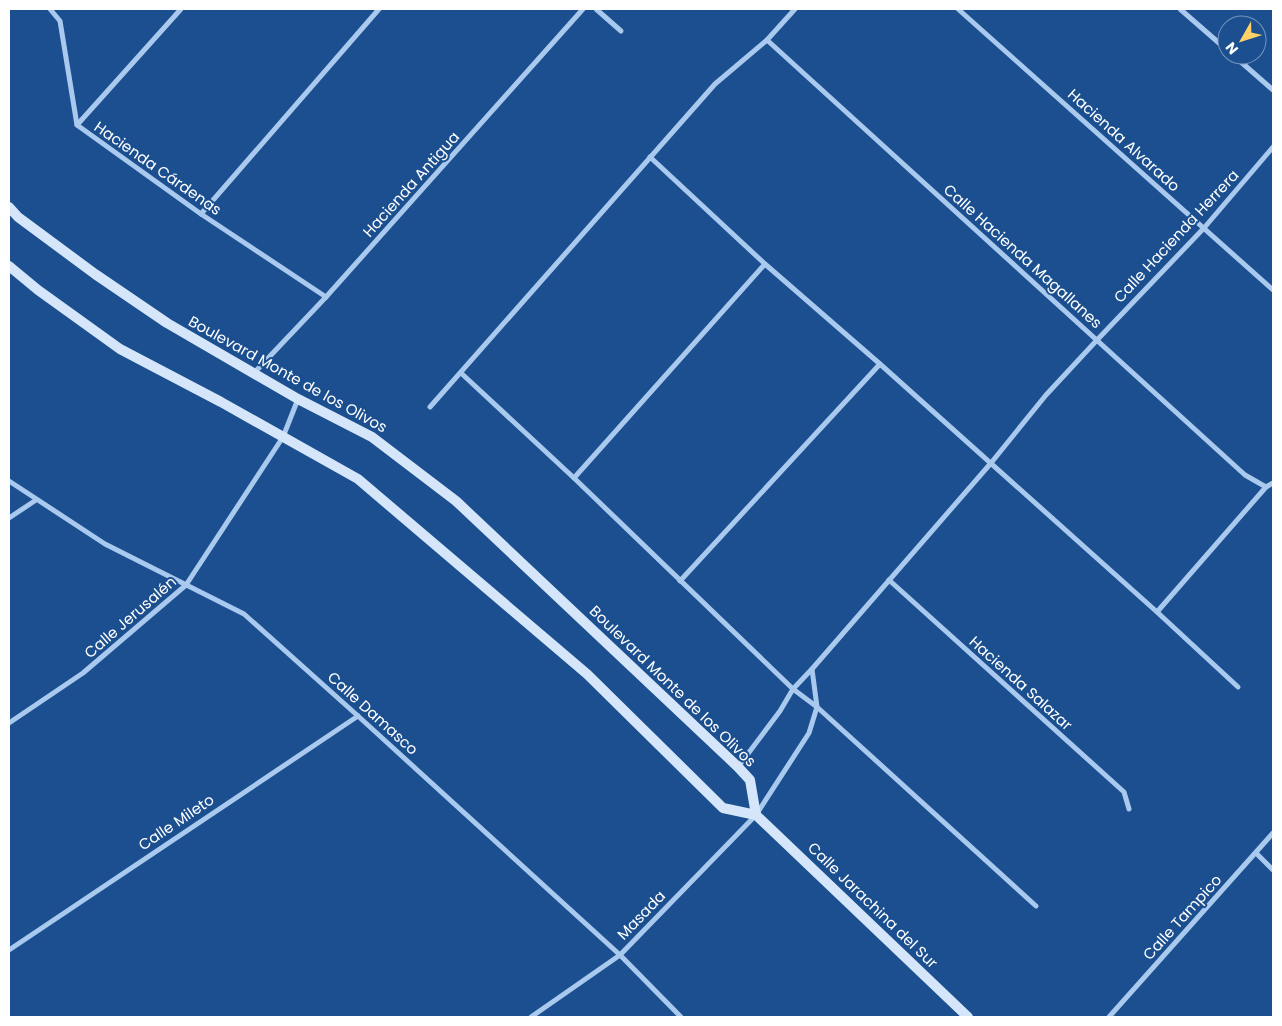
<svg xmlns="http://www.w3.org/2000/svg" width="1282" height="1026" viewBox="0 0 1282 1026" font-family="Poppins,sans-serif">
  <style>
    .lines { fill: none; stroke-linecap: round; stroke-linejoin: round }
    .street { stroke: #a9c9ee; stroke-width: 5 }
    .secondary { stroke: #d6e6fa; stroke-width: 10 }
    .labels { text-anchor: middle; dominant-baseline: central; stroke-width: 4; stroke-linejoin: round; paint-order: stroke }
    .street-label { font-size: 15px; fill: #fff; stroke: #1b4f8f }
  </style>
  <rect width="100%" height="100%" fill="#1b4f8f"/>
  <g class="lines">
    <!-- street -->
    <g class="street">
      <path d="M50 9 60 21 77 125 201 214 326 297"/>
      <path d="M596 9 621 31"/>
      <path d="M958 9 1273 290"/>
      <path d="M1180 9 1227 50"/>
      <path d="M767 40 1245 475 1266 487"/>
      <path d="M1233 55 1273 90"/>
      <path d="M77 125 181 9"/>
      <path d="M650 157 765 264 880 364 1157 612 1266 487 1273 483"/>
      <path d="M201 214 379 9"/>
      <path d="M254 373 326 297 583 9"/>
      <path d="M461 373 574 478 793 689 817 707 1036 906"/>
      <path d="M430 407 715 84 767 40 795 9"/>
      <path d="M574 478 765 264"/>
      <path d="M9 481 105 544 244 614 358 716 620 955 681 1017"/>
      <path d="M9 518 36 500"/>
      <path d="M889 580 1124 792 1129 809"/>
      <path d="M680 581 880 364"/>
      <path d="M1157 612 1238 687"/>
      <path d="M812 669 991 463 1046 395 1097 340 1204 228 1273 147"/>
      <path d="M9 723 83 673 186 585 283 437 298 399"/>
      <path d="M1256 853 1273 870"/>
      <path d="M9 950 358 716"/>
      <path d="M531 1017 620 955 756 815 809 733 817 707 812 669 793 689 780 711 738 767"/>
      <path d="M1109 1017 1273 833"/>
    </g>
    <!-- secondary -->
    <g class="secondary">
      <path d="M9 207 18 217 95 274 167 323 298 399 372 437 456 501 738 767 750 780 756 815"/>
      <path d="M9 266 38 290 120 349 221 402 358 479 587 674 723 808 756 815"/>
      <path d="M756 815 968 1017"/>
    </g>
  </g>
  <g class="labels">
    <!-- street labels -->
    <g class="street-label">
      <text transform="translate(1124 140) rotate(42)">Hacienda Alvarado</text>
      <text transform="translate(158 168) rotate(35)">Hacienda Cárdenas</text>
      <text transform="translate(411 184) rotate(-48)">Hacienda Antigua</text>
      <text transform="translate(1176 236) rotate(-47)">Calle Hacienda Herrera</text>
      <text transform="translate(1023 256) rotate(42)">Calle Hacienda Magallanes</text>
      <text transform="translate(288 374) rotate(29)">Boulevard Monte de los Olivos</text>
      <text transform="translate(130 617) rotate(-41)">Calle Jerusalén</text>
      <text transform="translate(1021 683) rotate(42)">Hacienda Salazar</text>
      <text transform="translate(673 686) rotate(44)">Boulevard Monte de los Olivos</text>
      <text transform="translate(373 713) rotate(42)">Calle Damasco</text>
      <text transform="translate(176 822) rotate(-34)">Calle Mileto</text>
      <text transform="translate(873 905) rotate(44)">Calle Jarachina del Sur</text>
      <text transform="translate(641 915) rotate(-46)">Masada</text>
      <text transform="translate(1182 917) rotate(-48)">Calle Tampico</text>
    </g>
  </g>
  <!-- border -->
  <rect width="1282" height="1026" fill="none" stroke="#ffffff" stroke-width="20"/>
  <!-- north arrow -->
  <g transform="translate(1242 40) rotate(231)"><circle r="24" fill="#1b4f8f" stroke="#7695bc"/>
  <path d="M0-4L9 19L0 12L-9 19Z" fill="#ffd166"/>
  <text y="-8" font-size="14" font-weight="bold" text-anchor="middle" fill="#ffffff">N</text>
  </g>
</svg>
